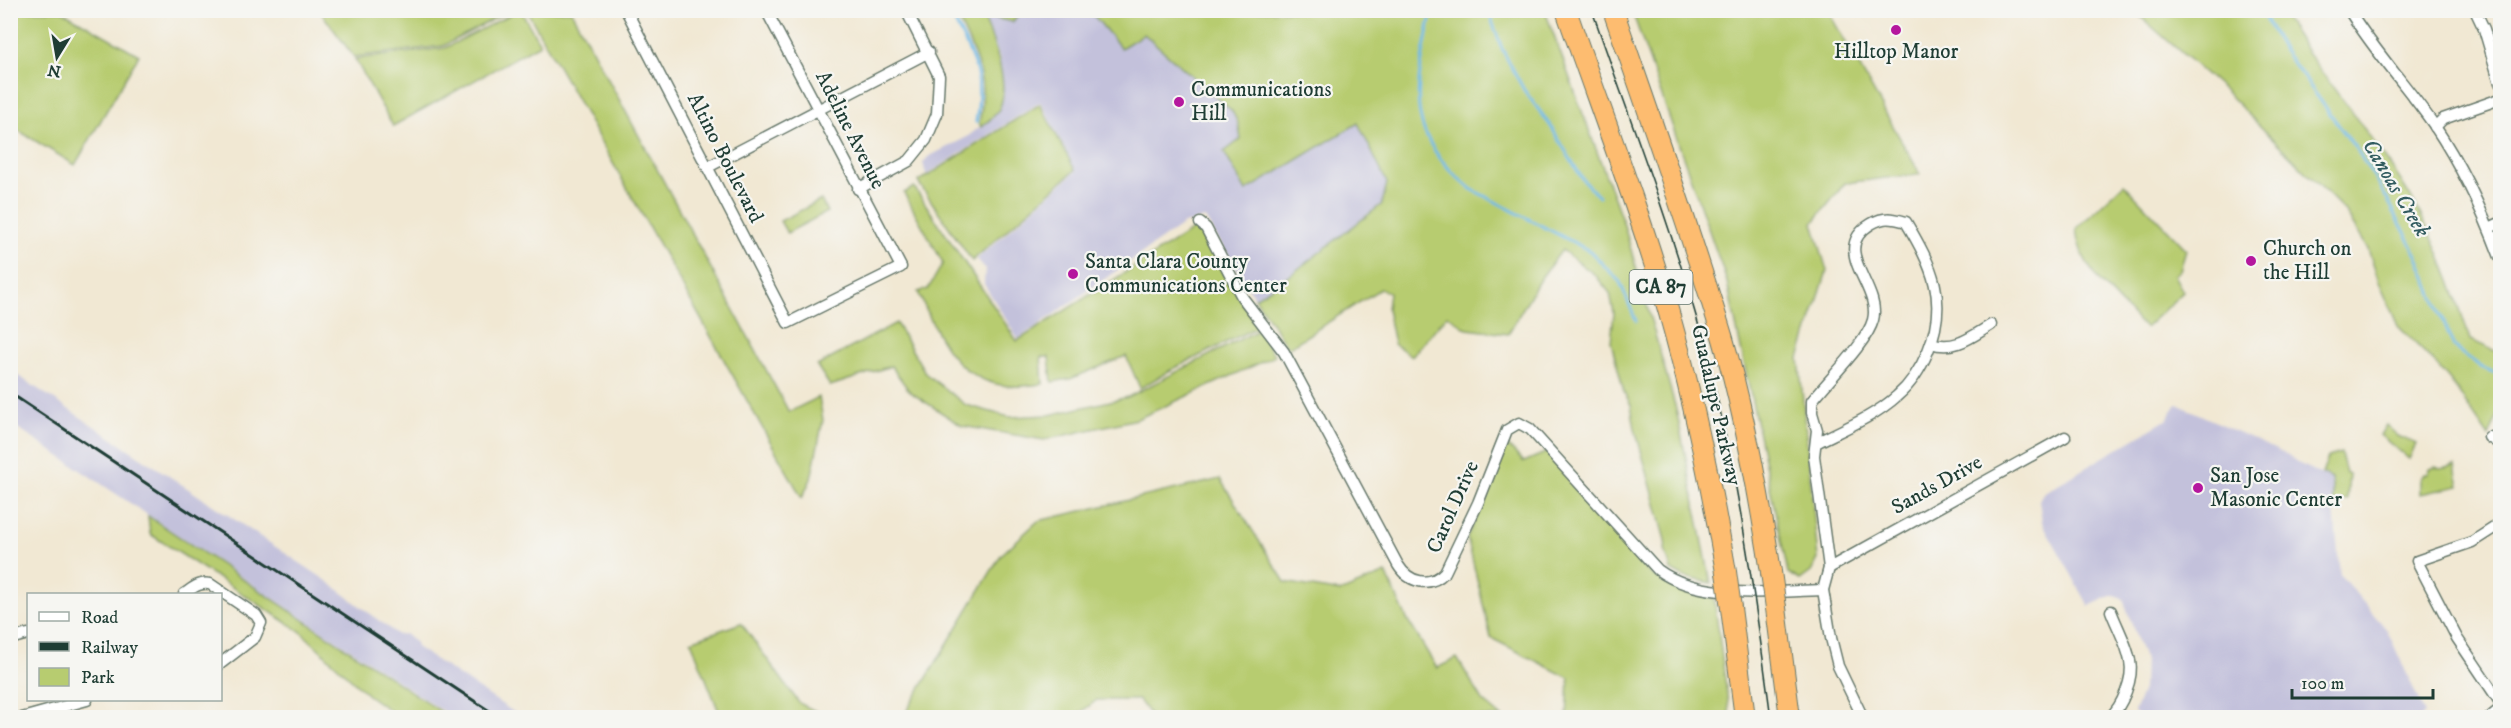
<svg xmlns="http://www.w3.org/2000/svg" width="2511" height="728" viewBox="0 0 2511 728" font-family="'IM FELL DW Pica',serif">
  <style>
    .industrial { fill: #c3c1db }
    .green { fill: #b7cc70; stroke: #6b8452; stroke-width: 1.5 }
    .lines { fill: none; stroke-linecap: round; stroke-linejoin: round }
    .stream { stroke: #6db9e6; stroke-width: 3 }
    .minor-casing { stroke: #68796c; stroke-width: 13 }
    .motorway-casing { stroke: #68796c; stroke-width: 22 }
    .minor { stroke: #fff; stroke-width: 10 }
    .motorway { stroke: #fdbc6f; stroke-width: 20 }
    .tram { stroke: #1f3d34; stroke-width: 1.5 }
    .rail { stroke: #1f3d34; stroke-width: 3 }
    .motorway-bridge-casing { stroke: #68796c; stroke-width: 22; stroke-linecap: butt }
    .motorway-bridge { stroke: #fdbc6f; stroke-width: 20 }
    .poi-dot { fill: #b5179e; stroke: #f6f6f2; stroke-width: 2 }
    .labels { text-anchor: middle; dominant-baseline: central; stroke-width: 4.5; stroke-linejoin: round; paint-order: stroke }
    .shield { fill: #f6f6f2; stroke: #60746d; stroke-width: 1.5 }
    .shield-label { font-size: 20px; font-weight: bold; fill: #1f3d34 }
    .poi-label { font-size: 21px; fill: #1f3d34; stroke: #f6f6f2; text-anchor: start }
    .street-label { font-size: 21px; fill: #1f3d34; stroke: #f6f6f2 }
    .water-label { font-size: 22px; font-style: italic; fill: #325c60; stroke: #f6f6f2 }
  </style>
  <rect width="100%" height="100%" fill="#f6f6f2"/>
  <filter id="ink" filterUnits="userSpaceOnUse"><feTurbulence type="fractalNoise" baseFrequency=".0167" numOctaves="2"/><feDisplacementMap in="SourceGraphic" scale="12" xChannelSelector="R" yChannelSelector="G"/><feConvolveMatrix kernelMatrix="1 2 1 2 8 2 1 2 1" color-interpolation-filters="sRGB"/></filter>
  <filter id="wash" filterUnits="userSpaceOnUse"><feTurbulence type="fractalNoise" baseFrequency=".008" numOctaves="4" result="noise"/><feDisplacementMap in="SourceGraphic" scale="24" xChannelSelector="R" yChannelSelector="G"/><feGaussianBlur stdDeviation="1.35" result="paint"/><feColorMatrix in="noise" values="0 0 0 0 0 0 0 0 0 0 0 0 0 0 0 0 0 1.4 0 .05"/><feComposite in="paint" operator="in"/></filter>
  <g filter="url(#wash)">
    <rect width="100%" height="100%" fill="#f1e8d3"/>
    <!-- industrial -->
    <g class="industrial">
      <path d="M1090 10 1121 48 1144 34 1232 111 1240 131 1246 191 1358 122 1387 183 1382 204 1289 276 1255 298 1205 218 1184 224 1018 339 984 284 985 268 977 259 1076 171 1043 106 1040 102 926 175 923 163 928 157 967 137 985 123 1002 77 999 56 984 18 989 17 1013 22 1021 11Z"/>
      <path d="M11 371 327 581 398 635 405 634 415 642 416 647 521 717H452L11 424Z"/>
      <path d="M2177 404 2285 454 2303 466 2331 479 2340 575 2387 630 2425 714 2419 718 2140 717 2134 712 2143 690 2144 659 2123 599 2113 595 2089 606 2042 522 2039 500 2043 493 2166 420Z"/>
    </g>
    <!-- green -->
    <g class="green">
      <path d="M519 10 521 11 540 44 393 126 355 59 445 48Z"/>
      <path d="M10 11H62L139 55 75 165 11 126Z"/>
      <path d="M320 11H509L443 46 354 57Z"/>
      <path d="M527 11H571L789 412 819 397 823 420 811 479 802 498Z"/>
      <path d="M954 11H1021L1013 22 989 17 984 18C993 40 1012 88 998 111 994 117 986 123 981 127L979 123C990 78 973 50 954 11Z"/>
      <path d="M1090 11H1545L1624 225 1676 409 1711 583 1684 577 1671 570 1665 550 1666 540 1635 429 1631 405 1624 392 1611 342 1614 313 1610 293 1595 275 1562 250 1540 279 1508 334 1467 329 1447 315 1412 356 1394 344 1387 309 1389 292 1380 289 1288 348 1255 298 1289 276 1382 204 1387 183 1358 123 1246 191 1224 152 1241 139 1238 123 1232 111 1144 34 1121 48Z"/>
      <path d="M1632 11H1828L1920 174 1845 183 1813 223 1827 271 1799 358 1818 559 1811 572 1800 580 1788 573 1727 282Z"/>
      <path d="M2134 11H2281C2321 80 2378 138 2417 208 2440 249 2456 295 2470 340L2500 353V410L2489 437 2452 383 2434 362 2398 326 2379 282 2368 249 2345 211 2225 91Z"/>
      <path d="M1040 104 1075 170 972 261 918 182Z"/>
      <path d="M2124 184 2186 249 2180 270 2174 275 2183 292 2145 328C2118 300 2079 270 2076 229Z"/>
      <path d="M914 187 1017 341 1197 227 1257 327 1171 370 1140 388 1126 356 1070 379 1052 382 1049 357H1041L1043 384C1030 385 1014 388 1001 385 952 376 937 333 918 292L928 289 943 263 904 193Z"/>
      <path d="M821 200 827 212 787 233 780 221Z"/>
      <path d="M896 323 926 374 966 405 1009 417 1049 415 1128 397 1258 330 1275 356 1137 419 1044 440 962 426 910 392 891 366 830 386 817 366Z"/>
      <path d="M2386 425 2398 436 2416 444 2409 459 2380 435Z"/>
      <path d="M1506 444 1524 462 1547 452 1646 570C1669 588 1685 593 1714 598L1730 717H1567L1569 678 1491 638 1467 537 1490 488Z"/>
      <path d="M2341 453 2346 474H2349L2347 500 2334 503 2331 479 2322 474 2328 457Z"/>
      <path d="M2455 466 2459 486 2420 494V480L2424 474H2428L2430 469 2436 467 2440 469Z"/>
      <path d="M1220 479 1285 582 1340 592 1386 573 1407 619 1437 668 1457 658 1483 701 1502 717 1152 718 1139 700H1097L1074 717H903L1001 555 1038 521Z"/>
      <path d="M148 516 449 717H399L368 695 300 631 150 534Z"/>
      <path d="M741 623 799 703 827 717H721L691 641Z"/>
    </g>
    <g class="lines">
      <!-- stream -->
      <g class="stream">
        <path d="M949 10C970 55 986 69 976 122"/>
        <path d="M1432 10C1416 89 1400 131 1471 189L1590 251 1620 282 1636 321"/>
        <path d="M1488 10 1502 49 1524 90 1550 125 1583 180 1599 197"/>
        <path d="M2260 10 2282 48 2359 153 2390 204 2418 257 2454 347 2481 367 2500 375"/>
      </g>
    </g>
  </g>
  <g filter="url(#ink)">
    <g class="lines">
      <defs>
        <g id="minor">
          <path d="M626 10 788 323 901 267 766 10"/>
          <path d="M2349 10C2374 51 2407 86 2434 125 2461 165 2483 212 2500 257"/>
          <path d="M2475 10 2484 29 2500 83"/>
          <path d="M2435 127 2443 119 2500 99"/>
          <path d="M708 167 929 52"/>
          <path d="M858 189 909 161 926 140 937 114 939 76 906 10"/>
          <path d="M1200 223 1206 228 1242 297 1284 352 1398 565C1409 583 1430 588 1445 572L1478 503 1507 430 1519 423 1530 429 1658 570C1702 602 1772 591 1823 590"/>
          <path d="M2489 228 2500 223"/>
          <path d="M1931 343C1955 351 1971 337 1991 325"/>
          <path d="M2489 437 2500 444"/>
          <path d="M1818 442C1844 429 1875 416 1897 396 1911 384 1921 368 1928 351 1949 300 1932 266 1906 222 1893 218 1884 216 1871 224 1828 250 1882 287 1873 320 1867 343 1827 381 1812 401V413L1817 430 1814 456 1829 568 1823 590 1831 638 1838 666 1863 718"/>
          <path d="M2500 524 2472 542 2417 561 2457 638 2500 702"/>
          <path d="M1829 568 2065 437"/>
          <path d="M184 594C193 588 199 582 210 584L256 615 261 623 255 637 220 664"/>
          <path d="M10 639 28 634"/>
          <path d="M22 718 87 700"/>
          <path d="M2109 718C2122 707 2134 678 2130 661 2127 644 2117 627 2111 611"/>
          <path d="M2489 718 2500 709"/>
        </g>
        <g id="motorway">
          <path d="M1566 10C1601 111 1640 211 1669 313 1693 398 1711 484 1726 572"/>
          <path d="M1613 10C1651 120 1690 229 1723 339 1745 415 1759 494 1771 572"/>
          <path d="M1731 608 1745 718"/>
          <path d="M1776 608 1790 718"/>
        </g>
      </defs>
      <!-- minor casing -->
      <use href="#minor" class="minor-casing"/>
      <!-- motorway casing -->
      <use href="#motorway" class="motorway-casing"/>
      <!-- minor -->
      <use href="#minor" class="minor"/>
      <!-- motorway -->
      <use href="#motorway" class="motorway"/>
      <!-- tram -->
      <path class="tram" d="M1592 10C1627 112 1666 212 1696 316 1734 448 1753 582 1771 718"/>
      <!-- rail -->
      <path class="rail" d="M10 393 500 718"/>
      <defs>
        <g id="motorway-bridge">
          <path d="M1726 572 1731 608"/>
          <path d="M1771 572 1776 608"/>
        </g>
      </defs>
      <!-- motorway-bridge casing -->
      <use href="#motorway-bridge" class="motorway-bridge-casing"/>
      <!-- motorway-bridge -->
      <use href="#motorway-bridge" class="motorway-bridge"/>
    </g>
  </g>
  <!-- markers -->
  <g class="poi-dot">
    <circle cx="1896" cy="30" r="6"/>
    <circle cx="1179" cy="102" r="6"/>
    <circle cx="2251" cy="261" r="6"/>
    <circle cx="1073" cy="274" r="6"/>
    <circle cx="2198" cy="488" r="6"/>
  </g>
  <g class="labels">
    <!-- shield labels -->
    <rect class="shield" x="1629.5" y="270" width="63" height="34" rx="4.5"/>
    <g class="shield-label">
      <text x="1661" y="287">CA 87</text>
    </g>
    <!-- poi labels -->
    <g class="poi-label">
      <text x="1896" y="52" text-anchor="middle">Hilltop Manor</text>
      <text x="1191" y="90">Communications<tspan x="1191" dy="24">Hill</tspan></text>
      <text x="2263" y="249">Church on<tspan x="2263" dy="24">the Hill</tspan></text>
      <text x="1085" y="262">Santa Clara County<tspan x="1085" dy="24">Communications Center</tspan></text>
      <text x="2210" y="476">San Jose<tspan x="2210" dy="24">Masonic Center</tspan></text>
    </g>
    <!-- street labels -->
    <g class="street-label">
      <text transform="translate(850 130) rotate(63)">Adeline Avenue</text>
      <text transform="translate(725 158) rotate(63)">Altino Boulevard</text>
      <text transform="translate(1716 405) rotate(77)">Guadalupe Parkway</text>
      <text transform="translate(1937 485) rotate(-29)">Sands Drive</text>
      <text transform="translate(1453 507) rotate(-66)">Carol Drive</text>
    </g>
    <!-- water labels -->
    <g class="water-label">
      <text transform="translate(2396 188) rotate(59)">Canoas Creek</text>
    </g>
  </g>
  <!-- margin -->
  <rect width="2511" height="728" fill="none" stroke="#f6f6f2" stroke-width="36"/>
  <!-- legend -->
  <rect x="27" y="593" width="195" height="108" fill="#f6f6f2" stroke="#a0aca6" stroke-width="1.5"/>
  <rect x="39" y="612" width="30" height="9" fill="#ffffff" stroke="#a0aca6" stroke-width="1.5"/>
  <text x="81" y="623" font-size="18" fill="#1f3d34">Road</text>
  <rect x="39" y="642" width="30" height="9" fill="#1f3d34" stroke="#a0aca6" stroke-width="1.5"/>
  <text x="81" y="653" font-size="18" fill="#1f3d34">Railway</text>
  <rect x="39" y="668" width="30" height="18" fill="#b7cc70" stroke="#a0aca6" stroke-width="1.5"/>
  <text x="81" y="683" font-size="18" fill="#1f3d34">Park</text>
  <!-- north arrow -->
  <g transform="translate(57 57) rotate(191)" stroke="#f6f6f2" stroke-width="4.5" paint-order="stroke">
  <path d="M0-4.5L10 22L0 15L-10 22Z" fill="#1f3d34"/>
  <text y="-9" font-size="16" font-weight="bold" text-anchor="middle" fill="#1f3d34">N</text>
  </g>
  <!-- scale -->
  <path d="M2292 689v9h141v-9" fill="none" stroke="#1f3d34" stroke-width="3"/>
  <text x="2301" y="689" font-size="18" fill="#1f3d34" stroke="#f6f6f2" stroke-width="4.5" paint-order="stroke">100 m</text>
</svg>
